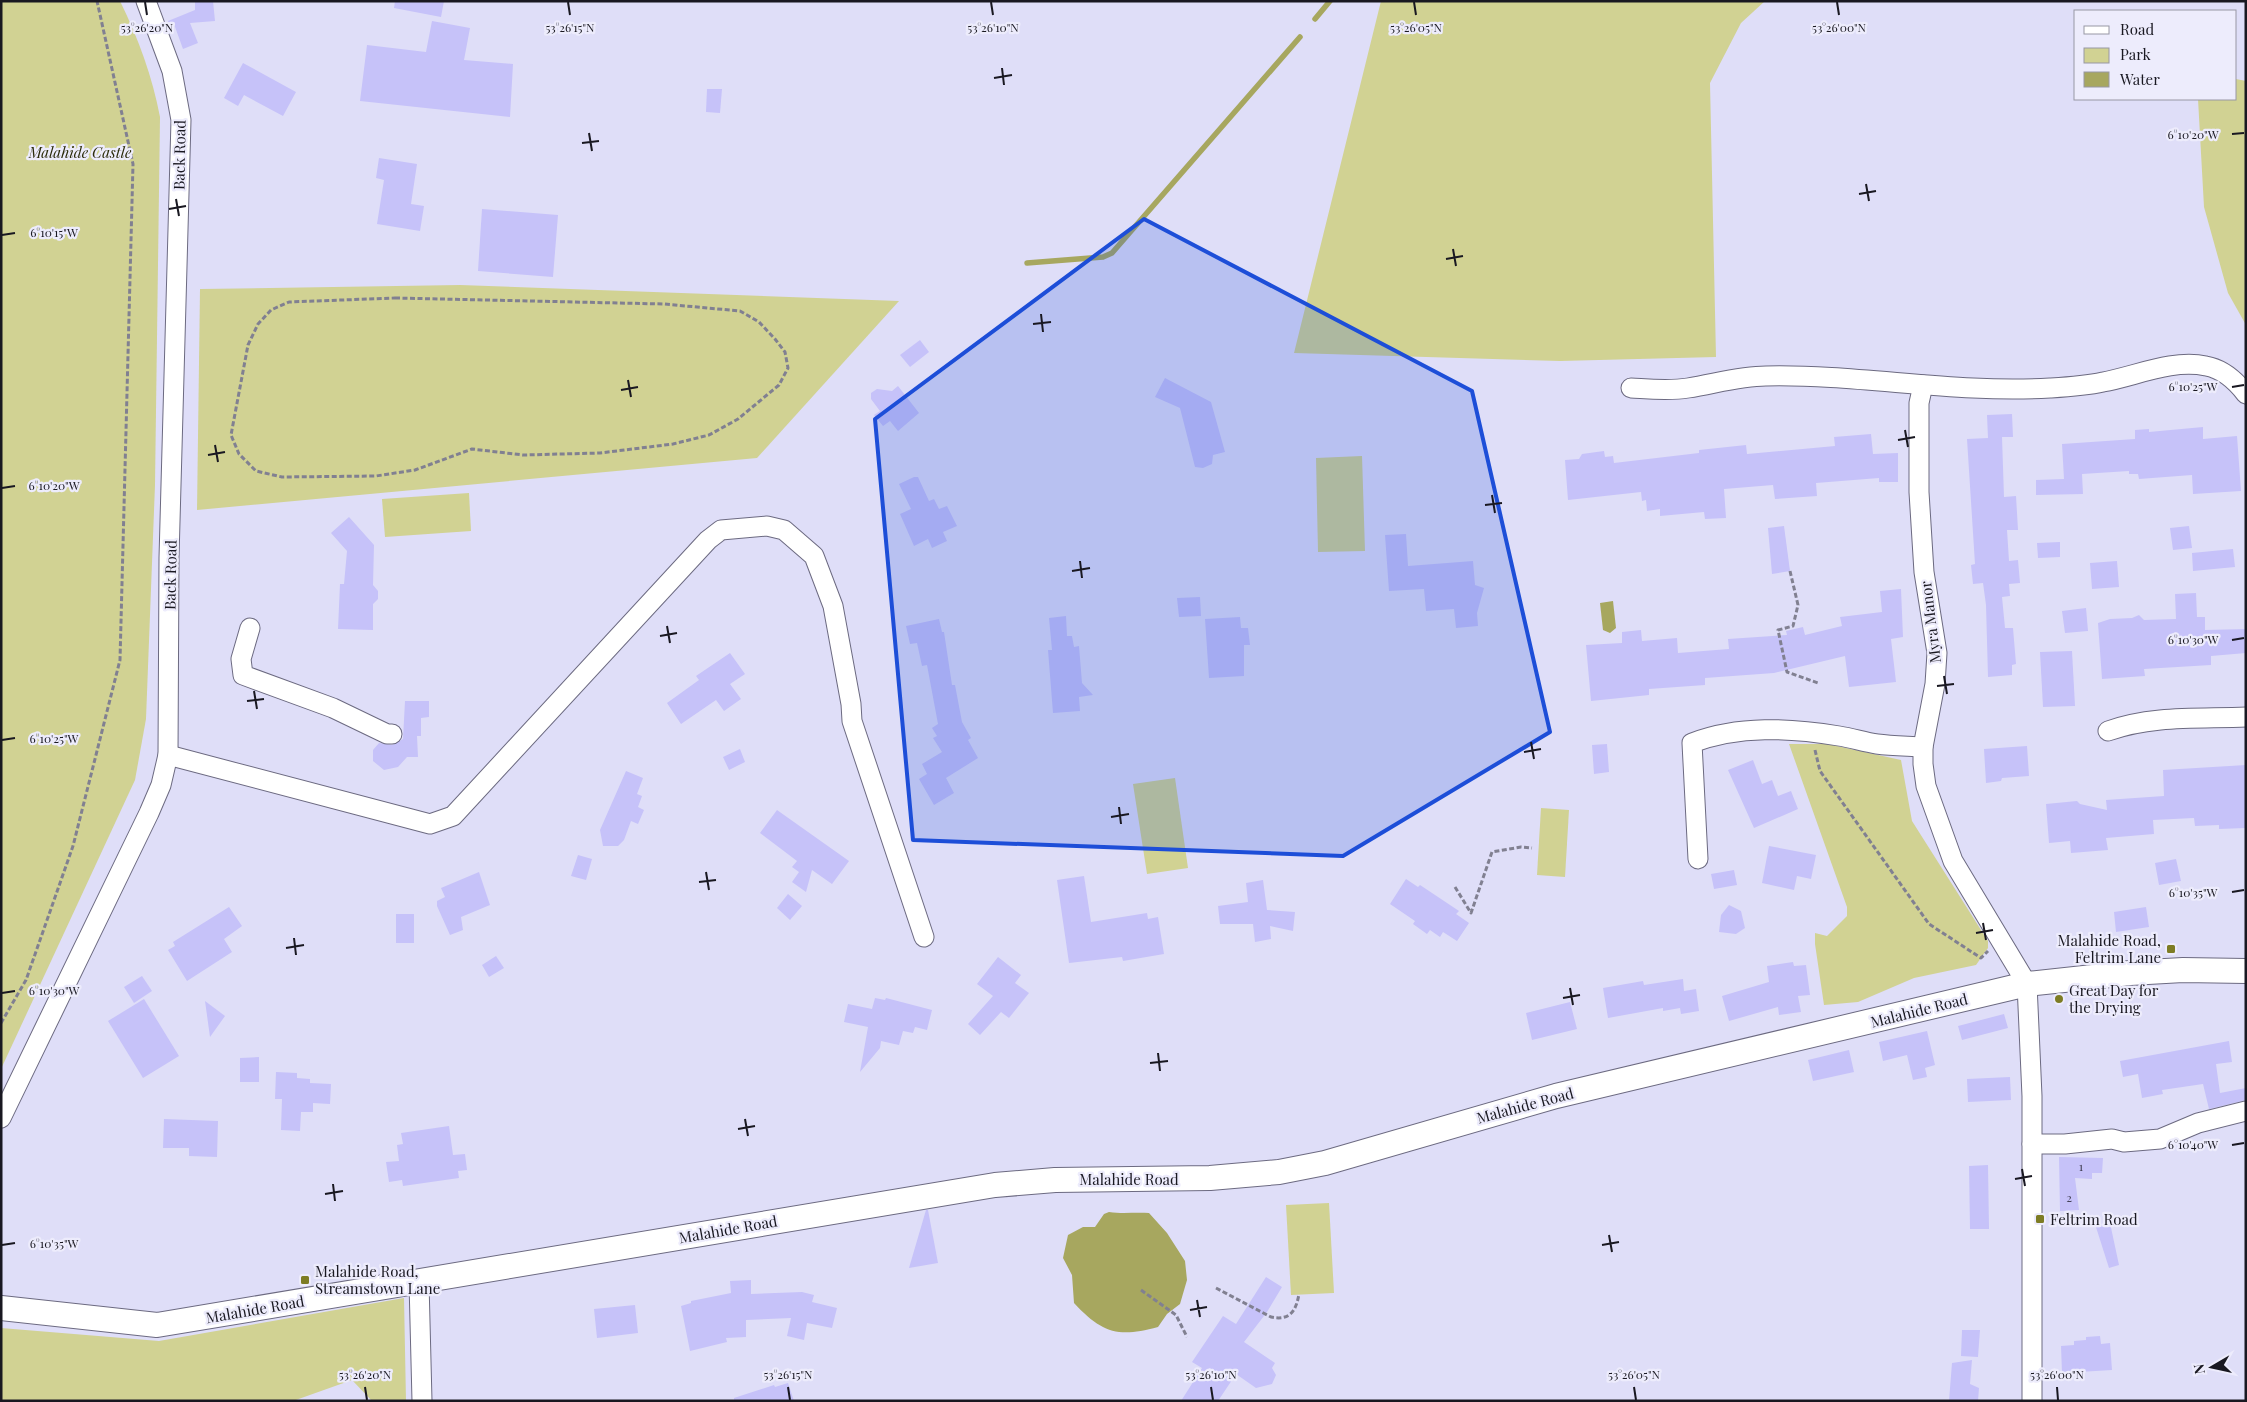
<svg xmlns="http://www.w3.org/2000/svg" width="2247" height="1402" viewBox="0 0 2247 1402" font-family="'Playfair Display',serif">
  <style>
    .green { fill: #d1d293 }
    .water { fill: #a7a75f }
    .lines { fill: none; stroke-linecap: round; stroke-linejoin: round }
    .stream { stroke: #a7a75f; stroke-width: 5.5 }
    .building { fill: #c6c2f9 }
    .minor-casing { stroke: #6c6a81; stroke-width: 21 }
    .major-casing { stroke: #6c6a81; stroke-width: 26 }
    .path { stroke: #818091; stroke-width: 3; stroke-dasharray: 5 2.5; stroke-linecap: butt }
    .minor { stroke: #fff; stroke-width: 19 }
    .major { stroke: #fff; stroke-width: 24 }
    .marked { fill: #1d4ed8; fill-opacity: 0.2; stroke: #1d4ed8; stroke-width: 4; stroke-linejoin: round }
    .ticks { fill: none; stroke: #191821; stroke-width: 2 }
    .poi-dot { fill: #7d7c24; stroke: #edecfc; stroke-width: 2 }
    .labels { text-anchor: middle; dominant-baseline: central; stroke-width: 4.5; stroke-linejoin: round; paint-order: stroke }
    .number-label { font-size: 12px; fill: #444257 }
    .park-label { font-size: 15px; font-style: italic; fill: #2b2b0a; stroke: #edecfc }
    .street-label { font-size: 15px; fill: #191821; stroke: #edecfc }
    .poi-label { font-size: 15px; fill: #191821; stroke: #edecfc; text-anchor: start }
    .ticks-label { font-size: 12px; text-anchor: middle; fill: #191821; stroke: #edecfc; stroke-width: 4.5; stroke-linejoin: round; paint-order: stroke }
  </style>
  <rect width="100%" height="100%" fill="#dfdef8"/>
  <!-- green -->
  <g class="green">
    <path d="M1 1H120C139 40 152 76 160 117L155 485 146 719 135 780 1 1069Z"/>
    <path d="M1381 1H1765L1741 23 1710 83 1716 357 1560 361 1294 353Z"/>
    <path d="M2236 79 2246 81V325L2228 293 2204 207 2198 99H2236Z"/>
    <path d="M460 285 899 301 757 458 197 510 200 289Z"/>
    <path d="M1362 456 1365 551 1318 552 1316 458Z"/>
    <path d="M469 493 471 531 385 537 382 499Z"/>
    <path d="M1789 744H1828L1901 760 1912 821 1988 941V948L1976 965 1914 978 1858 1002 1824 1005 1815 944V933L1827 936 1847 916V907Z"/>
    <path d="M1175 778 1188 868 1147 874 1133 784Z"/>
    <path d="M1541 808 1569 810 1565 877 1537 875Z"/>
    <path d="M1329 1203 1334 1293 1291 1295 1286 1205Z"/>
    <path d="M404 1298 406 1401H372L352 1380 293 1401H1V1328L159 1341Z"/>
  </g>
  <!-- water -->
  <g class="water">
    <path d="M1613 601 1616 628 1610 633 1603 630 1600 603Z"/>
    <path d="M1109 1212C1123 1214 1135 1212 1149 1213L1167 1233 1185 1261 1187 1280 1180 1304 1167 1314 1158 1327C1118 1338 1102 1333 1074 1303L1072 1275 1063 1258 1068 1235 1083 1227H1095L1104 1214Z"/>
  </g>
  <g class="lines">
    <!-- stream -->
    <g class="stream">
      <path d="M1315 19 1330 1"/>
      <path d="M1027 263 1103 257 1112 253 1300 37"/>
    </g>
  </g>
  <!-- building -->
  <g class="building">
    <path d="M195 1H213L215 21 190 23 198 43 183 49 174 24 169 25 168 21 195 10Z"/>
    <path d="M395 1H444L441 17 394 8Z"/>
    <path d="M432 21 470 28 464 60 513 64 510 117 360 101 367 45 426 52Z"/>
    <path d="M243 63 296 92 283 116 244 95 238 106 224 98Z"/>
    <path d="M707 89H722L720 113 706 112Z"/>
    <path d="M379 158 417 164 411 204 424 206 420 231 377 224 384 180 376 178Z"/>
    <path d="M482 209 558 215 553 277 478 271Z"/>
    <path d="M920 340 929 352 910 367 900 355Z"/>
    <path d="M1165 378 1211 402 1225 452 1213 455 1212 464 1203 468 1195 467 1180 408 1155 397Z"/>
    <path d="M898 386 919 413 898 431 890 421 883 426 874 415 880 411 871 399V393L877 389 892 391Z"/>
    <path d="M2012 414 2013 437H2002L2004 497 2016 496 2018 530H2007L2009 561 2018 560 2020 583 2009 584 2010 596 2002 597 2005 628H2013L2016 664 2012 665V675L1988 677 1986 605 1983 583 1973 584 1971 565 1975 564 1967 439 1988 438 1987 415Z"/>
    <path d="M2203 427V439L2237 436 2241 491 2193 494 2192 475 2139 479 2138 474H2129V471L2082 474 2083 494 2036 495V480L2064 479 2062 444 2135 439V430L2149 429V432Z"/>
    <path d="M1871 434 1873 454 1898 453V482H1879V478L1816 483 1817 496 1775 499 1773 485 1724 489 1726 518 1705 519 1704 512 1660 516V509L1647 511 1646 500 1642 501 1641 492 1568 500 1565 460 1579 459 1582 454 1604 451 1605 457 1613 456 1614 463 1699 453V450L1746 445 1747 454 1835 446 1834 437Z"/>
    <path d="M914 477H918L929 501 934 499 939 509 947 506 957 526 943 532 947 541 932 548 928 539 914 546 900 514 911 509 899 484Z"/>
    <path d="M349 517 374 545 373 585 378 591V599L373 604V630L338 629 340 584H344L347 551 331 533Z"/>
    <path d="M1784 526 1790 571 1772 574 1768 528Z"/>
    <path d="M2189 526 2192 548 2173 550 2170 528Z"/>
    <path d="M1406 534 1408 566 1473 561 1475 585 1484 588 1477 613 1478 626 1456 628 1454 609 1426 611 1424 589 1389 591 1385 535Z"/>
    <path d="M2060 542V557L2038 558 2037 543Z"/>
    <path d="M2233 549 2235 567 2193 571 2192 553Z"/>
    <path d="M2117 561 2119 587 2092 589 2090 563Z"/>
    <path d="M1901 589 1903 637 1891 639 1896 682 1849 687 1845 656 1774 673 1705 678V685L1649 689V695L1591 701 1586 645 1622 643V632L1641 630 1642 641 1677 638 1678 653 1729 649 1728 639 1787 635 1786 631 1803 627 1805 635 1842 626 1840 617 1882 612 1880 591Z"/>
    <path d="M2196 593 2197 617H2205V630L2246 629V653L2211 656V665L2144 669 2145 676 2102 679 2098 623 2110 619 2132 618 2139 615 2144 620 2176 619 2175 594Z"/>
    <path d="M1200 597 1201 616 1179 617 1177 598Z"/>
    <path d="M2086 608 2088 631 2065 633 2062 611Z"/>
    <path d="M1066 616 1067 636H1072L1074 647 1079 646 1082 683 1093 695 1079 697 1080 711 1053 713 1048 650H1052L1049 618Z"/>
    <path d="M1240 617 1241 628H1248L1250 645H1244V676L1209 678 1205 619Z"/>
    <path d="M939 619 942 632H944L952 685H955L962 722 971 738 968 740 978 758 946 778 954 793 934 805 919 779 927 774 922 764 942 752 933 738 937 736 932 728 938 724 927 665 922 666 917 643 910 644 906 626Z"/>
    <path d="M2072 651 2075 706 2043 707 2040 652Z"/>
    <path d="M730 653 745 674 730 684 741 699 724 711 716 700 681 724 667 703 699 680 696 676Z"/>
    <path d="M405 701H429V717L421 718V736H417L418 757H407L398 767 384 770 373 761V750L379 743 392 745 403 739Z"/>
    <path d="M1607 744 1609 772 1594 774 1592 745Z"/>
    <path d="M2027 746 2029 776 2002 778 2001 781 1986 783 1984 749Z"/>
    <path d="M740 749 745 762 729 770 723 757Z"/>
    <path d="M1753 760 1762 784 1772 780 1778 796 1791 791 1798 809 1754 828 1728 770Z"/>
    <path d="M2246 765 2245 828 2219 829V825L2195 826 2194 818 2153 820 2154 834 2106 838 2108 850 2071 853 2070 841 2049 843 2046 804 2077 801 2080 804 2107 810 2106 800 2164 796 2163 770Z"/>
    <path d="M626 771 643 778 637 794 642 796 638 807 644 810 638 824 631 821 624 840 618 846H603L600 830Z"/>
    <path d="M777 810 849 861 832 884 812 870 806 892 792 882 799 872 792 867 797 861 760 833Z"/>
    <path d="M1769 846 1816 855 1811 879 1797 876 1794 890 1762 883Z"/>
    <path d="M578 855 592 859 586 880 571 876Z"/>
    <path d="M2176 859 2181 881 2159 885 2155 863Z"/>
    <path d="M1734 870 1737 885 1714 889 1711 874Z"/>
    <path d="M479 872 490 905 461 917 463 930 450 935 437 906V901L445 897 441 888Z"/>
    <path d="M1084 876 1091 922 1147 913 1148 919 1158 917 1164 954 1123 961 1122 957 1069 963 1057 880Z"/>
    <path d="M1406 879 1418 887 1420 885 1459 911 1456 914 1469 923 1457 941 1443 932 1440 937 1430 930 1427 934 1413 924 1415 921 1390 904Z"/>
    <path d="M1263 880 1267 910 1295 912 1293 931 1270 926 1271 939 1255 942 1253 924H1220L1218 906 1248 902 1246 883Z"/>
    <path d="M788 894 802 906 790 920 777 908Z"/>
    <path d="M1729 905 1741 911 1745 928 1736 934 1719 932 1721 915Z"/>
    <path d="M229 907 242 926 224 939 232 952 187 981 168 950 175 946 173 942Z"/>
    <path d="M2146 907 2149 927 2116 932 2114 912Z"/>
    <rect x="396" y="914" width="18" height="29"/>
    <path d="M496 956 504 968 489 977 482 965Z"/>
    <path d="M998 957 1021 975 1015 983 1029 993 1009 1018 1001 1012 980 1035 968 1024 993 996 977 984Z"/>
    <path d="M1793 962 1794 966 1806 965 1810 995 1798 996 1801 1012 1779 1015 1778 1007 1729 1021 1722 996 1769 982 1767 966Z"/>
    <path d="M142 976 152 991 134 1003 124 987Z"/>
    <path d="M1683 979 1684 991 1696 989 1699 1011 1681 1014 1680 1008 1663 1011V1008L1608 1018 1603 988 1643 981 1644 985Z"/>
    <path d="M875 998 885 1000 886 998 932 1010 927 1030 915 1027 913 1033 903 1031 899 1045 881 1041 880 1048 860 1072 868 1027 844 1022 848 1004 872 1009Z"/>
    <path d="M144 999 179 1056 143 1078 108 1021Z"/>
    <path d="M205 1001 225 1016 210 1037Z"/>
    <path d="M1570 1002 1577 1029 1532 1040 1526 1013Z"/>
    <path d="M2004 1014 2008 1028 1962 1040 1958 1026Z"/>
    <path d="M1927 1031 1935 1065 1925 1068 1927 1077 1913 1080 1907 1055 1883 1061 1879 1042Z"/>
    <path d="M2229 1041 2232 1062 2216 1064 2220 1093 2246 1088V1100L2209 1109 2203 1084 2162 1090 2163 1094 2142 1098 2138 1074 2123 1077 2120 1061Z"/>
    <path d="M1849 1050 1854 1072 1813 1081 1808 1060Z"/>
    <path d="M259 1057V1082H240V1058Z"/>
    <path d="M276 1072 297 1073V1078L310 1079V1083L331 1084 330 1104 313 1103V1112H301L300 1131 281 1130 282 1099H275Z"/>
    <path d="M2010 1077 2011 1100 1968 1102 1967 1079Z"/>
    <path d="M164 1119 218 1121 217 1157 189 1156V1148H163Z"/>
    <path d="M449 1126 453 1155 465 1154 467 1170 458 1171 459 1178 403 1186 402 1180 389 1182 386 1162 399 1161 397 1145 403 1144 401 1133Z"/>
    <path d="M2059 1157 2103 1158 2102 1173H2092V1179L2075 1178 2079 1210 2060 1211Z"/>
    <path d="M1988 1165 1989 1229H1970L1969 1166Z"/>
    <path d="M926 1210H928L938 1263 909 1268Z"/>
    <path d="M2110 1223 2119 1265 2109 1268 2095 1224Z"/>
    <path d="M1266 1277 1282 1287 1267 1312 1244 1342 1275 1363 1272 1368 1276 1375 1272 1384 1256 1388 1236 1374 1218 1401H1181L1202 1368 1192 1362 1223 1316 1236 1324Z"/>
    <path d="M751 1280V1294L802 1292 814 1295 812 1302 837 1308 832 1328 807 1323 804 1340 787 1336 791 1318 746 1320V1337L726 1338 727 1342 690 1351 681 1306 691 1303V1301L731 1293 730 1281Z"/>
    <path d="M635 1305 638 1333 597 1338 594 1309Z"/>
    <path d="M1962 1330H1980L1978 1357 1961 1356Z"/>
    <path d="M2100 1336 2101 1344 2110 1343 2112 1370 2062 1373 2061 1346 2074 1345V1341L2086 1340V1337Z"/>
    <path d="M1972 1360 1970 1384 1979 1388 1978 1401H1949L1952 1363Z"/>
    <path d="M788 1383 794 1401H734V1398L774 1385 775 1387Z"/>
  </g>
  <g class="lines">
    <defs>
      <g id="minor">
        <path d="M1923 385 1919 403V492L1924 572 1937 653 1935 684 1923 747V764L1926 786 1953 861 2027 984 2032 1096V1401"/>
        <path d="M1631 388C1650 389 1669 391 1688 388 1714 384 1740 376 1766 376 1861 374 1955 394 2050 388 2067 387 2085 386 2103 382 2136 376 2172 359 2206 366 2223 369 2236 381 2246 394"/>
        <path d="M250 628 241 659 243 675 333 708 387 734H392"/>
        <path d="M2108 731C2152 715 2200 719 2246 717"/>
        <path d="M168 755 430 824 453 816 708 540 721 530 767 526 784 530 814 556 833 606 851 704 852 721 924 937"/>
        <path d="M1698 859 1692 743C1739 725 1790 728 1839 736 1852 738 1864 742 1877 744 1892 746 1908 746 1923 747"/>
        <path d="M1 1118 149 813 161 785 168 755 169 558 181 120 172 71 146 1"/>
        <path d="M2032 1144H2065L2112 1139 2124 1142 2160 1139 2198 1123 2246 1111"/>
        <path d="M419 1282 422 1401"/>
      </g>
      <path id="major" d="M1 1308 157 1325 995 1185 1055 1180 1210 1178 1279 1172 1325 1163 1556 1096 2027 984 2130 973 2183 970 2246 971"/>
    </defs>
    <!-- minor casing -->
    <use href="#minor" class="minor-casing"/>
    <!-- major casing -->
    <use href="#major" class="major-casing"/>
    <!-- path -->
    <g class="path">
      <path d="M395 298 664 304 740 311 759 322 775 339 785 352 788 368 779 385 738 419 709 435 673 444 600 453 523 455 472 449 415 470 376 476 282 477 256 471 239 454 231 435 248 345 258 324 271 310 289 302Z"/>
      <path d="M1790 571 1798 605 1793 626 1778 630 1787 672 1818 683"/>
      <path d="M1815 750 1820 771 1929 924 1981 958 1988 951"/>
      <path d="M1455 887 1471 913 1492 852 1521 847 1532 848"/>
      <path d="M1 1023 26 980 73 846 120 660 133 164 97 1"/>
      <path d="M1216 1288 1271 1317C1290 1321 1296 1311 1299 1294"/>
      <path d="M1141 1290 1176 1315 1187 1337"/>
    </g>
    <!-- minor -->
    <use href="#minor" class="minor"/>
    <!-- major -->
    <use href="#major" class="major"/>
  </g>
  <!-- marked area -->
  <path class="marked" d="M1144 219 1472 391 1550 732 1343 856 913 840 875 419Z"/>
  <!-- ticks -->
  <path class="ticks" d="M145 2 147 15M568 2 570 15M991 2 993 15M1414 2 1416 15M1837 2 1839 15M1002 68 1004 85M994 78 1012 75M589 133 592 151M2232 134 2244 133M582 143 599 141M1866 184 1869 201M1859 194 1876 191M176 199 179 216M169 209 186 206M2 235 15 233M1453 249 1456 266M1446 259 1463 256M1041 314 1043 332M1033 324 1051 322M628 380 631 397M2232 387 2244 385M621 390 638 387M1905 430 1908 447M1898 440 1915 437M215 445 218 462M208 455 225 452M2 488 15 486M1492 495 1495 513M1485 505 1502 503M1080 561 1082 578M1072 571 1090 568M667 626 670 643M660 636 677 633M2232 640 2244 638M1944 676 1947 694M1937 686 1954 684M254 691 257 709M247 701 264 699M2 740 15 738M1531 742 1534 759M1524 752 1541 749M1119 807 1121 824M1111 817 1129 814M706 872 709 890M699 882 716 880M2232 892 2244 890M1983 923 1986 940M1976 933 1993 930M294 938 296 955M286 948 304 945M1570 988 1573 1005M2 993 15 991M1563 998 1580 995M1158 1053 1160 1071M1150 1063 1168 1061M745 1119 748 1136M738 1129 755 1126M2232 1145 2244 1143M2022 1169 2025 1186M2015 1179 2032 1176M333 1184 335 1201M325 1194 343 1191M1609 1235 1612 1252M2 1245 15 1243M1602 1245 1619 1242M1197 1300 1200 1317M1190 1310 1207 1307M365 1387 367 1400M788 1387 790 1400M1211 1387 1213 1400M1634 1387 1636 1400M2057 1387 2058 1400"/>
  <!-- markers -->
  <g class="poi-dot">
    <rect x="2166" y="944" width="10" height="10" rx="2.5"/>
    <circle cx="2059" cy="999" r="5"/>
    <rect x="2035" y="1214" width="10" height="10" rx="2.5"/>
    <rect x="300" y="1275" width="10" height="10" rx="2.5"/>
  </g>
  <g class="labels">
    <!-- number labels -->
    <g class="number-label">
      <text x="2081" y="1166">1</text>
      <text x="2069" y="1197">2</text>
    </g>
    <!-- park labels -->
    <g class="park-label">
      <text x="80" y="152">Malahide Castle</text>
    </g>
    <!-- street labels -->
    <g class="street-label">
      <text transform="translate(179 155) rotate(-89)">Back Road</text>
      <text transform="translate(170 575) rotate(-89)">Back Road</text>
      <text transform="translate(1930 622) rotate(-97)">Myra Manor</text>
      <text transform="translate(1919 1010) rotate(-14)">Malahide Road</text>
      <text transform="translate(1525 1105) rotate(-15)">Malahide Road</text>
      <text x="1129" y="1179">Malahide Road</text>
      <text transform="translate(728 1229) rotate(-10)">Malahide Road</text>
      <text transform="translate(255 1309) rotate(-10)">Malahide Road</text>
    </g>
    <!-- poi labels -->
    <g class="poi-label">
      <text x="2161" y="940" text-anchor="end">Malahide Road,<tspan x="2161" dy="17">Feltrim Lane</tspan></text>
      <text x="2069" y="990">Great Day for<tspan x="2069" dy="17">the Drying</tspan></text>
      <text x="2050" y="1219">Feltrim Road</text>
      <text x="315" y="1271">Malahide Road,<tspan x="315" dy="17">Streamstown Lane</tspan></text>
    </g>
  </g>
  <g class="ticks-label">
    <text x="147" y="32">53°26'20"N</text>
    <text x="570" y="32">53°26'15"N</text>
    <text x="993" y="32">53°26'10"N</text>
    <text x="1416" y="32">53°26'05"N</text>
    <text x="1839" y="32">53°26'00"N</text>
    <text x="2193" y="139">6°10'20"W</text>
    <text x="54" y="237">6°10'15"W</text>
    <text x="2193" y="391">6°10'25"W</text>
    <text x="54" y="490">6°10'20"W</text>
    <text x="2193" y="644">6°10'30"W</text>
    <text x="54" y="743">6°10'25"W</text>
    <text x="2193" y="897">6°10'35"W</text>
    <text x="54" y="995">6°10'30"W</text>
    <text x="2193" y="1149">6°10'40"W</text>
    <text x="54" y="1248">6°10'35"W</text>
    <text x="365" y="1379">53°26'20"N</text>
    <text x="788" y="1379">53°26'15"N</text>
    <text x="1211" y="1379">53°26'10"N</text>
    <text x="1634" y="1379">53°26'05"N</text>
    <text x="2057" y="1379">53°26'00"N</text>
  </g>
  <!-- border -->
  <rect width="2247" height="1402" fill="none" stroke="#191821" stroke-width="5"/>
  <!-- legend -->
  <rect x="2074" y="10" width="162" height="90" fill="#edecfc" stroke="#9897a4"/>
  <rect x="2084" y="26" width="25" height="8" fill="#ffffff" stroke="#9897a4"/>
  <text x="2120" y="35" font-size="15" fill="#191821">Road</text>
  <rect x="2084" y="48" width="25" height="15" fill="#d1d293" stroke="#9897a4"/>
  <text x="2120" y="60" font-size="15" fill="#191821">Park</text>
  <rect x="2084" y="72" width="25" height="15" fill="#a7a75f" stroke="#9897a4"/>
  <text x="2120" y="85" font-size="15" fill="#191821">Water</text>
  <!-- north arrow -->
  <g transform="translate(2212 1367) rotate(261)" stroke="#edecfc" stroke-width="4" paint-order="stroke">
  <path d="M0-4L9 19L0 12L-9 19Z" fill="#191821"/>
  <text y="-8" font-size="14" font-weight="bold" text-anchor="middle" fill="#191821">N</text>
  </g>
</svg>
